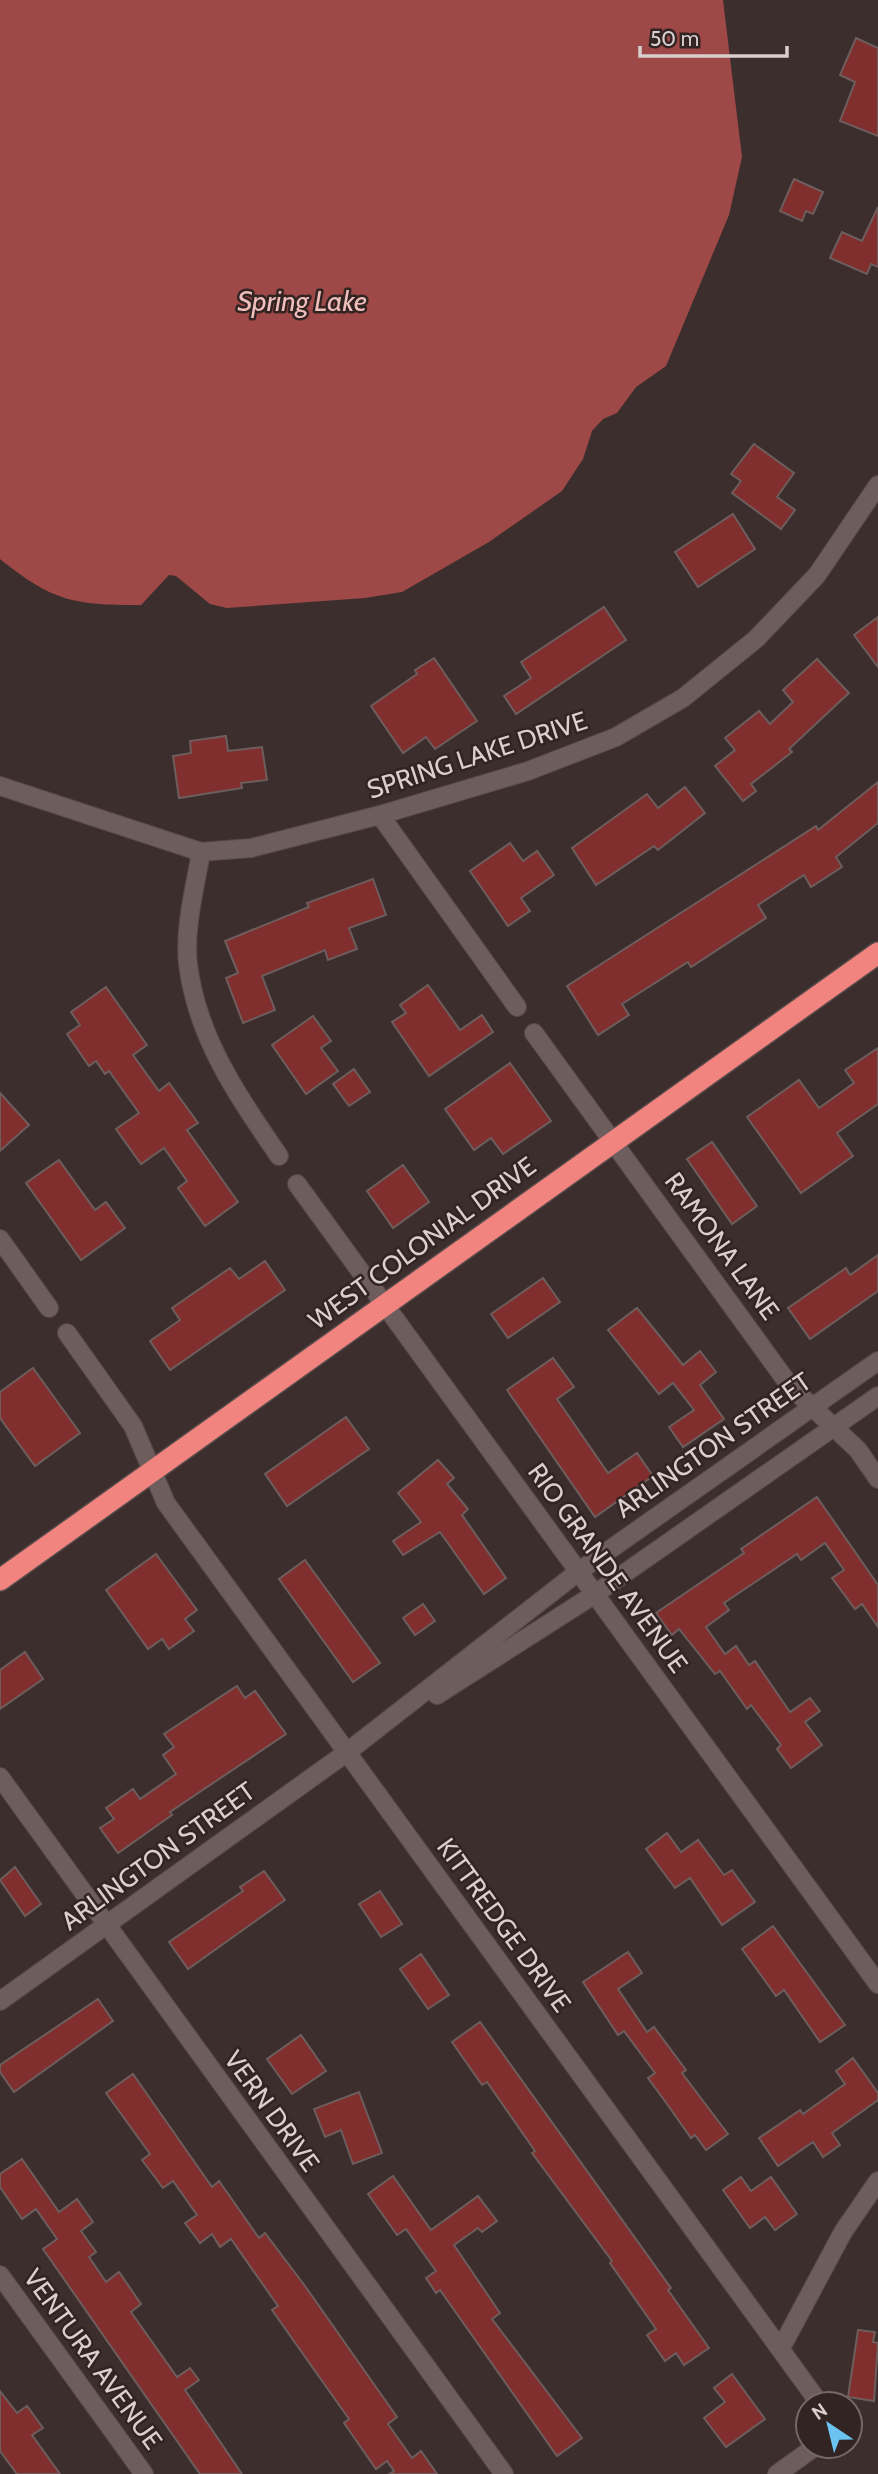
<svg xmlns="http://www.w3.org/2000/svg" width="878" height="2474" viewBox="0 0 878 2474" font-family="Cabin,sans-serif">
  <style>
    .water { fill: #9e4947 }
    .building { fill: #802e2e; stroke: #6d5d5c; stroke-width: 2 }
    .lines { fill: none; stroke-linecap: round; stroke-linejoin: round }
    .minor-casing { stroke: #564a49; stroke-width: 20 }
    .highway-casing { stroke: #564a49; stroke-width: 24 }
    .minor { stroke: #6d5d5c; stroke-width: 18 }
    .highway { stroke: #f2847f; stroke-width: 21 }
    .labels { text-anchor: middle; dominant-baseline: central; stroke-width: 5; stroke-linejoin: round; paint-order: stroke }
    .street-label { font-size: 26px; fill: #d9cfce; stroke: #322423 }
    .water-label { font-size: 28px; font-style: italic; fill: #f0bfbb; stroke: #322423 }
  </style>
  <rect width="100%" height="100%" fill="#3c2e2d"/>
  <!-- water -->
  <path class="water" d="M0 0H723L742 157 729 215 666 366 636 387 617 413 603 419 592 431 583 459 562 491 489 542 402 592 365 598 227 608 210 604 176 576 169 575 141 605C75 605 53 602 0 559Z"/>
  <!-- building -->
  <g class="building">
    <path d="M856 38 878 48V136L840 121 855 82 840 75Z"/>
    <path d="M794 179 823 192 813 214 806 211 802 221 780 211Z"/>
    <path d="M878 207V267L871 264 867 274 830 258 842 232 862 241Z"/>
    <path d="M754 444 794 473 777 497 795 510 781 529 732 493 741 481 731 474Z"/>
    <path d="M733 514 755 549 698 587 675 552Z"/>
    <path d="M604 607 626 640 516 714 504 696 531 678 521 662Z"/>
    <path d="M878 617V667L854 635Z"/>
    <path d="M434 658 477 721 435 749 426 737 403 753 371 706 417 674 415 670Z"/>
    <path d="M817 659 849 693 789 749 792 752 751 784 756 791 743 801 715 766 735 750 725 738 759 711 770 724 793 702 783 690Z"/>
    <path d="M226 736 228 751 262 747 267 780 241 783 242 788 179 798 173 756 191 753 190 741Z"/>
    <path d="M878 782V823L836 857 842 867 811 887 804 875 758 905 766 918 691 967 688 962 622 1004 629 1015 598 1035 567 986 816 826 818 830Z"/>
    <path d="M685 787 705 813 658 850 654 846 596 885 572 848 647 794 658 808Z"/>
    <path d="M510 843 523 861 537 851 554 875 521 898 530 911 508 926 470 871Z"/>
    <path d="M373 879 386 915 349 928 357 949 328 960 325 950 262 976 275 1010 243 1023 226 978 238 973 225 941 309 907 307 903Z"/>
    <path d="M428 985 460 1030 482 1015 493 1032 429 1076 392 1022 406 1013 400 1005Z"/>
    <path d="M106 987 147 1045 133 1055 159 1091 169 1083 198 1123 187 1130 238 1202 205 1226 178 1188 187 1181 164 1148 141 1164 116 1129 139 1113 109 1071 105 1074 96 1061 89 1066 67 1034 80 1025 71 1012Z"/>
    <path d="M313 1016 331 1041 321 1048 338 1071 306 1094 272 1045Z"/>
    <path d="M878 1048V1104L837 1133 853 1156 801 1193 747 1117 799 1080 819 1108 854 1083 845 1070Z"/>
    <path d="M510 1063 551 1121 503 1154 491 1138 474 1150 445 1109Z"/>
    <path d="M354 1069 370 1092 349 1106 333 1084Z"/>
    <path d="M0 1093 29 1125 0 1151Z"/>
    <path d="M712 1142 757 1206 732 1224 687 1159Z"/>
    <path d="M59 1160 95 1210 106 1202 125 1228 81 1260 26 1183Z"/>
    <path d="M403 1165 429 1202 393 1228 367 1191Z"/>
    <path d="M878 1255V1291L810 1339 788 1308 846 1268 850 1275Z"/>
    <path d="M265 1261 285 1290 170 1370 150 1341 180 1320 172 1308 230 1268 239 1279Z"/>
    <path d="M543 1278 560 1302 508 1338 491 1314Z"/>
    <path d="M637 1308 683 1365 700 1351 716 1372 700 1385 724 1419 683 1447 669 1427 694 1410 673 1383 659 1394 608 1330Z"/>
    <path d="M553 1358 574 1387 557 1399 608 1473 637 1453 653 1476 595 1517 507 1390Z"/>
    <path d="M33 1368 80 1433 35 1466 0 1418V1392Z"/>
    <path d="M346 1417 369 1449 287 1506 265 1474Z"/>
    <path d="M438 1460 454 1478 447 1484 468 1509 462 1515 506 1578 484 1594 440 1532 403 1555 393 1541 421 1522 398 1493Z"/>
    <path d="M817 1497 878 1585V1627L862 1604 855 1609 832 1578 844 1570 825 1543 801 1560 797 1554 724 1603 729 1610 706 1627 725 1654 736 1646 749 1665 755 1661 790 1712 810 1698 820 1711 805 1722 822 1745 791 1768 777 1749 781 1745 751 1705 747 1709 720 1671 715 1674 679 1629 672 1635 656 1613 744 1553 741 1549Z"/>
    <path d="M156 1554 197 1610 185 1619 194 1631 169 1649 162 1639 148 1649 106 1590Z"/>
    <path d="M305 1560 380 1663 353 1682 279 1579Z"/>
    <path d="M423 1604 435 1621 415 1635 403 1618Z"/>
    <path d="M25 1652 43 1679 0 1709V1670Z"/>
    <path d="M237 1686 245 1698 255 1691 286 1734 170 1812 172 1815 118 1853 100 1828 114 1819 106 1808 133 1789 140 1799 176 1774 163 1755 174 1747 164 1734Z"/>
    <path d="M667 1833 681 1852 698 1840 724 1875 732 1870 755 1902 722 1925 690 1878 675 1888 646 1849Z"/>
    <path d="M15 1867 41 1904 25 1916 0 1880Z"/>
    <path d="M264 1871 285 1900 188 1969 169 1942 243 1891 240 1887Z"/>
    <path d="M380 1891 402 1924 381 1937 359 1904Z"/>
    <path d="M773 1926 845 2025 820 2042 784 1990 776 1996 742 1949Z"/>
    <path d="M628 1952 642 1973 618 1989 647 2032 654 2027 686 2070 682 2073 728 2134 706 2150 695 2135 691 2138 667 2104 648 2078 655 2073 624 2031 618 2035 583 1982Z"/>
    <path d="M421 1954 449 1995 428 2009 400 1969Z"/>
    <path d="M98 1999 113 2021 14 2092 0 2072V2065Z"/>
    <path d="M480 2022 671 2288 668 2290 709 2348 684 2365 676 2353 665 2361 647 2335 656 2329 610 2263 612 2261 532 2153 535 2151 487 2082 482 2085 452 2042Z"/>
    <path d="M301 2035 326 2071 292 2094 267 2059Z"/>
    <path d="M853 2058 878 2093V2100L832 2133 840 2145 823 2157 813 2142 778 2166 759 2138 800 2110 803 2114 845 2084 836 2071Z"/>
    <path d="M133 2074 212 2187 219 2181 259 2238 265 2233 305 2286 397 2417 388 2424 412 2458 421 2451 437 2474H389L394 2471 387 2461 376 2469 344 2423 349 2419 272 2310 278 2306 231 2239 220 2247 212 2234 200 2243 185 2223 197 2215 173 2181 163 2188 142 2160 150 2154 106 2093Z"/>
    <path d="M359 2092 382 2153 353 2164 341 2130 325 2137 314 2109Z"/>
    <path d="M22 2159 59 2212 77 2199 93 2222 81 2231 96 2252 89 2257 106 2282 119 2272 141 2304 131 2312 177 2377 190 2368 199 2380 185 2390 242 2474H200L43 2249 57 2239 36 2209 22 2219 0 2187V2174Z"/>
    <path d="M393 2176 431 2230 478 2196 497 2221 482 2232 478 2228 454 2245 500 2313 492 2319 582 2438 557 2456 440 2290 436 2293 426 2278 436 2271 406 2229 397 2235 368 2194Z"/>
    <path d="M741 2177 751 2191 771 2177 797 2214 775 2230 765 2217 750 2228 723 2190Z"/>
    <path d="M858 2330 875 2332 873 2342 878 2343 874 2401 848 2397Z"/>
    <path d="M732 2374 765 2419 726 2447 704 2418 725 2402 714 2388Z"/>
    <path d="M0 2391 17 2413 27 2406 43 2428 32 2435 60 2474H17L0 2451Z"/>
  </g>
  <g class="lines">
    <defs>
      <g id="minor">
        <path d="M0 786 201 852 251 848 380 815 528 771 616 737 683 698 756 639 817 575 878 485"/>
        <path d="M380 815 517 1007"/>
        <path d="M201 852C195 888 184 928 188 964 197 1038 238 1096 279 1156"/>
        <path d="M534 1033 790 1386 858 1450 878 1479"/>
        <path d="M297 1184 878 1984"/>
        <path d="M0 1239 49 1308"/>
        <path d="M67 1333 133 1426 166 1503 820 2404"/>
        <path d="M437 1695 595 1594 878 1396"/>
        <path d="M0 1777 504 2474"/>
        <path d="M0 2001 346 1753 578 1572 878 1361"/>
        <path d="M0 2275 144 2474"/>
        <path d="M781 2348 843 2232 878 2181"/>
        <path d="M777 2474 816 2446"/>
      </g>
      <path id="highway" d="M0 1580 878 953"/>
    </defs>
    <!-- minor casing -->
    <use href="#minor" class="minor-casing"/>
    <!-- highway casing -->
    <use href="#highway" class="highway-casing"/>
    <!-- minor -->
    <use href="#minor" class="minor"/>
    <!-- highway -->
    <use href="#highway" class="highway"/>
  </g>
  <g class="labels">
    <!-- street labels -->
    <g class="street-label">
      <text transform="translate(477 755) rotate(-18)">SPRING LAKE DRIVE</text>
      <text transform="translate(422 1243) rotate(-36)">WEST COLONIAL DRIVE</text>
      <text transform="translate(722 1246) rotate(54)">RAMONA LANE</text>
      <text transform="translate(713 1445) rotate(-35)">ARLINGTON STREET</text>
      <text transform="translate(608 1568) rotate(54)">RIO GRANDE AVENUE</text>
      <text transform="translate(158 1856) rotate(-36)">ARLINGTON STREET</text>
      <text transform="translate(504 1925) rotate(54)">KITTREDGE DRIVE</text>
      <text transform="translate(272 2111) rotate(54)">VERN DRIVE</text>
      <text transform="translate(93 2359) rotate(54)">VENTURA AVENUE</text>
    </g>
    <!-- water labels -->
    <g class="water-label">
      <text x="302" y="301">Spring Lake</text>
    </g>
  </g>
  <!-- north arrow -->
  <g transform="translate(829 2425) rotate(325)"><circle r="33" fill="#322423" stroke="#756867" stroke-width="2"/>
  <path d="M0-5L12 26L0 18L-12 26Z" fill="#6bc3f2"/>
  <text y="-10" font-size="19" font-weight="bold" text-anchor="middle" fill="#d9cfce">N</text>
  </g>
  <!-- scale -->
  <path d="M640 46v10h147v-10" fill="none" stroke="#d9cfce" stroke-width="3.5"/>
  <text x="650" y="46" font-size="21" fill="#d9cfce" stroke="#322423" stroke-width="5" paint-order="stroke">50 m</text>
</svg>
